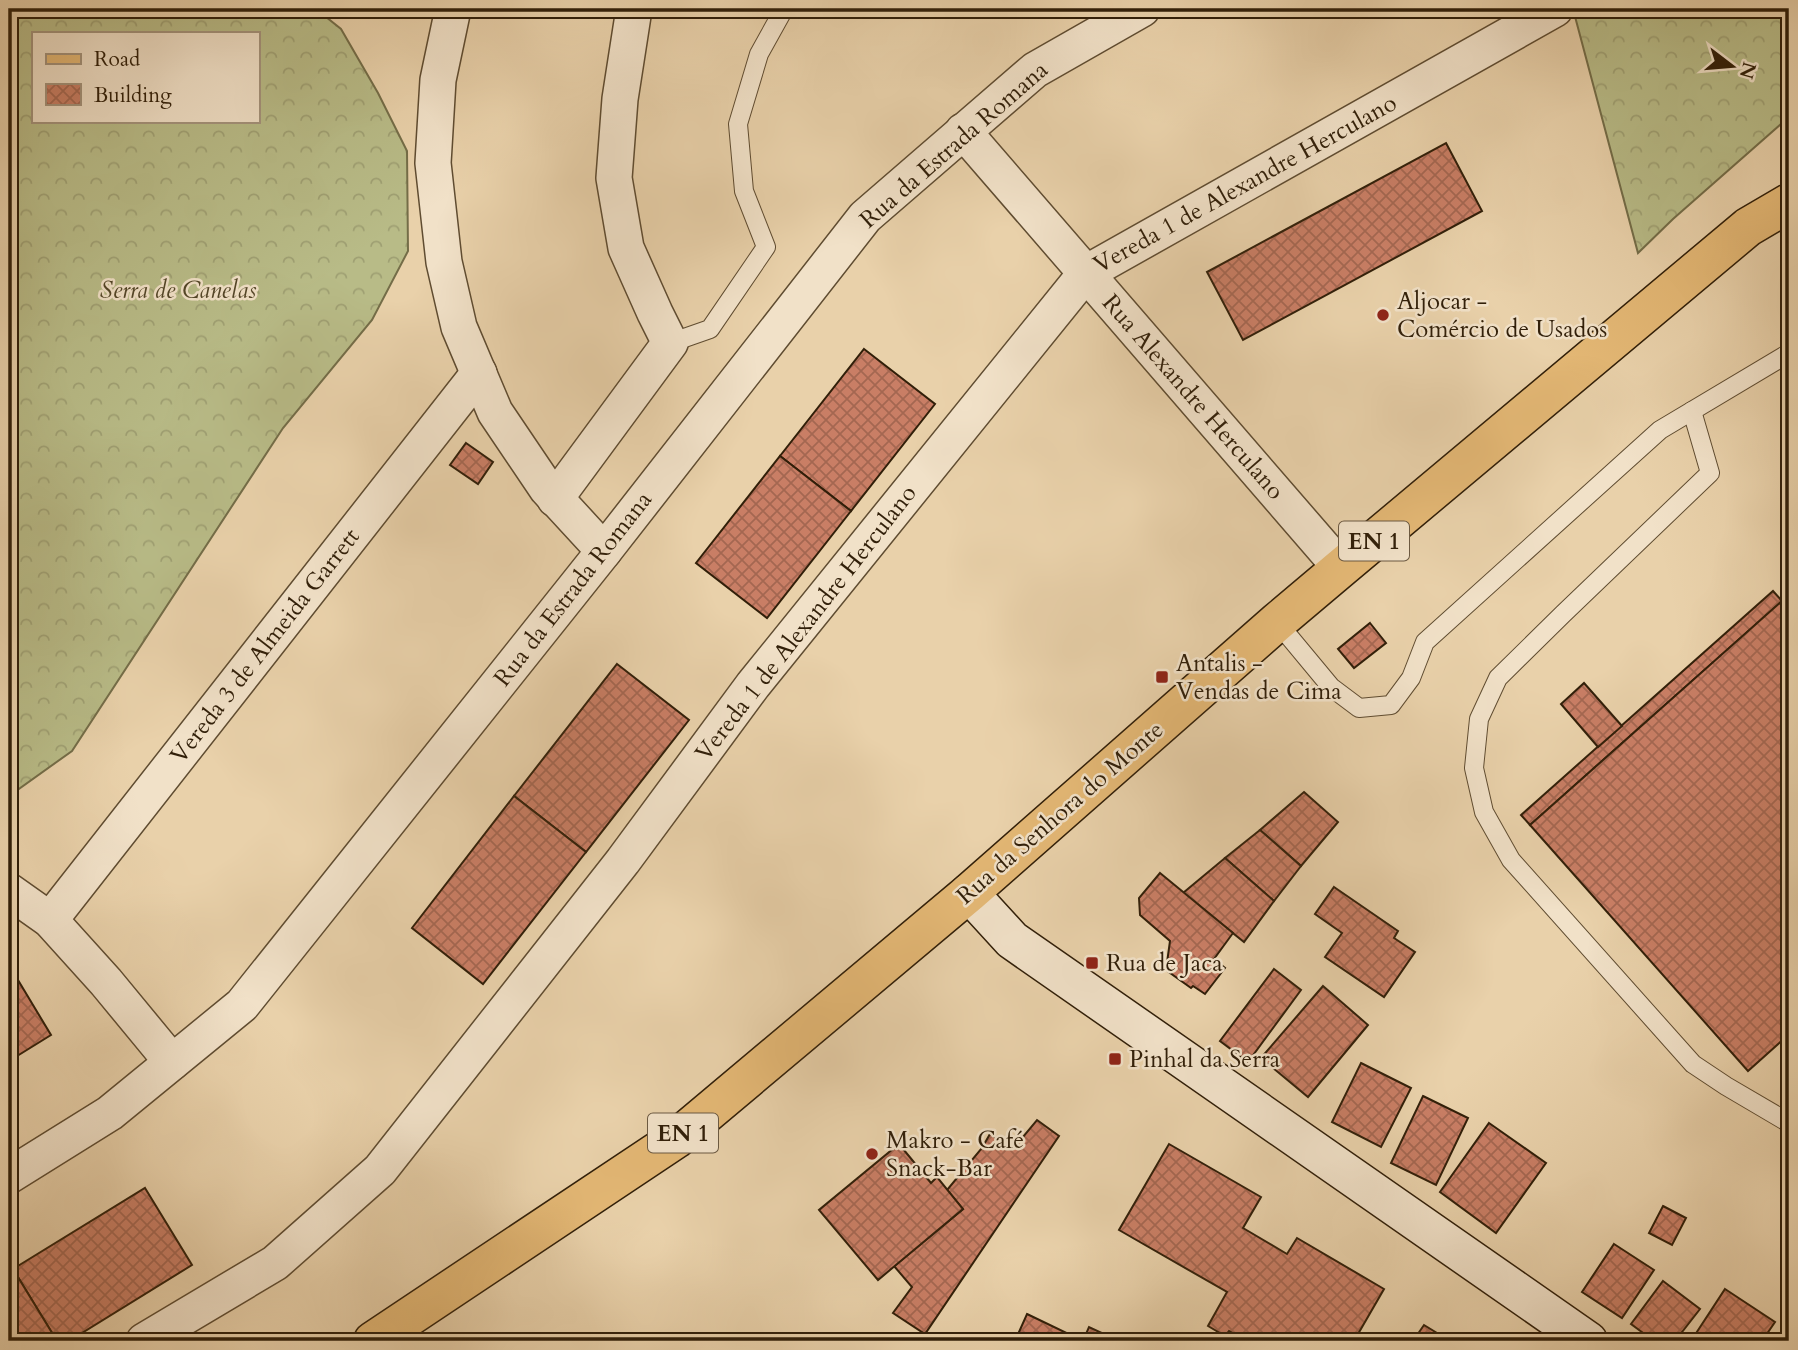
<svg xmlns="http://www.w3.org/2000/svg" width="1798" height="1350" viewBox="0 0 1798 1350" font-family="Cardo,serif">
  <style>
    .forest { fill: url(#forest-crowns); stroke: #746d48; stroke-width: 2; fill-rule: evenodd }
    .building { fill: url(#building-cross-hatch); stroke: #311f09; stroke-width: 2 }
    .lines { fill: none; stroke-linecap: round; stroke-linejoin: round }
    .lane-casing { stroke: #5f4c31; stroke-width: 20 }
    .street-casing { stroke: #5f4c31; stroke-width: 38 }
    .secondary-casing { stroke: #311f09; stroke-width: 41 }
    .primary-casing { stroke: #311f09; stroke-width: 41 }
    .lane { stroke: #f1e1c8; stroke-width: 18 }
    .street { stroke: #f1e1c8; stroke-width: 35 }
    .secondary { stroke: #f1e1c8; stroke-width: 38 }
    .primary { stroke: #e4b875; stroke-width: 38 }
    .poi-dot { fill: #8f2418; stroke: #f1e1c8; stroke-width: 2.5 }
    .labels { text-anchor: middle; dominant-baseline: central; stroke-width: 5; stroke-linejoin: round; paint-order: stroke }
    .shield { fill: #f1e1c8; stroke: #6b5942; stroke-width: 2 }
    .shield-label { font-size: 23px; font-weight: bold; fill: #311f09 }
    .street-label { font-size: 24px; fill: #311f09; stroke: #f1e1c8 }
    .park-label { font-size: 24px; font-style: italic; fill: #534628; stroke: #f1e1c8 }
    .poi-label { font-size: 24px; fill: #311f09; stroke: #f1e1c8; text-anchor: start }
  </style>
  <defs>
    <pattern id="forest-crowns" width="20" height="18" patternUnits="userSpaceOnUse" patternTransform="scale(1.75)"><rect width="20" height="18" fill="#b8bb87"/><path d="M2 6a3 3 0 1 1 6 0M12 15a3 3 0 1 1 6 0" fill="none" stroke="#9fa073"/></pattern>
    <pattern id="building-cross-hatch" width="8" height="8" patternUnits="userSpaceOnUse" patternTransform="scale(1.75)"><rect width="8" height="8" fill="#c97e65"/><path d="M0 0l8 8M0 8l8-8" fill="none" stroke="#a46751"/></pattern>
  </defs>
  <rect width="100%" height="100%" fill="#e9d1aa"/>
  <filter id="stains"><feTurbulence type="fractalNoise" baseFrequency=".00286" numOctaves="4"/><feColorMatrix values="0 0 0 0 .2 0 0 0 0 .09 0 0 0 0 .02 0 0 0 .5 -.17"/></filter>
  <radialGradient id="worn" r=".72"><stop offset=".6" stop-color="#630" stop-opacity="0"/><stop offset="1" stop-color="#630" stop-opacity=".3"/></radialGradient>
  <!-- forest -->
  <g class="forest">
    <path d="M9 9H316L341 29 378 93 407 151 408 251 372 320 283 428 72 751 9 796ZM33 33H257V121H33Z"/>
    <path d="M1573 9H1789V117L1673 219 1638 253Z"/>
  </g>
  <!-- building -->
  <g class="building">
    <path d="M1446 143 1482 211 1243 340 1207 272Z"/>
    <path d="M864 349 935 404 851 511 780 456Z"/>
    <path d="M466 443 493 462 478 484 450 465Z"/>
    <path d="M780 456 851 511 767 618 696 563Z"/>
    <path d="M1773 591 1782 601 1530 825 1521 815Z"/>
    <path d="M1782 601 1789 610V1038L1787 1036 1748 1071 1530 825Z"/>
    <path d="M1370 623 1386 643 1354 668 1338 649Z"/>
    <path d="M617 664 689 720 586 852 514 796Z"/>
    <path d="M1584 683 1622 726 1598 747 1561 704Z"/>
    <path d="M1304 792 1338 822 1301 866 1260 830Z"/>
    <path d="M514 796 586 852 483 984 412 928Z"/>
    <path d="M1260 830 1301 866 1274 901 1225 858Z"/>
    <path d="M1225 858 1274 901 1244 942 1183 893Z"/>
    <path d="M1160 873 1233 933 1214 959 1225 968 1205 994 1193 986 1191 988 1166 970 1170 941 1140 915 1139 898Z"/>
    <path d="M1334 887 1398 931 1394 938 1415 952 1384 997 1325 957 1342 933 1315 914Z"/>
    <path d="M9 965 51 1035 9 1061Z"/>
    <path d="M1274 969 1301 990 1248 1062 1220 1041Z"/>
    <path d="M1323 986 1368 1025 1308 1097 1261 1058Z"/>
    <path d="M1361 1063 1411 1088 1381 1147 1332 1122Z"/>
    <path d="M1423 1096 1468 1118 1436 1185 1391 1163Z"/>
    <path d="M1037 1120 1059 1136 925 1334 893 1313 912 1287 894 1266 963 1209 947 1190 982 1148 990 1134 1013 1149Z"/>
    <path d="M1489 1123 1546 1163 1496 1233 1440 1192Z"/>
    <path d="M899 1144 931 1183 937 1177 963 1209 878 1280 819 1210Z"/>
    <path d="M1169 1144 1261 1197 1243 1228 1287 1254 1297 1238 1384 1289 1354 1341H1247L1229 1331 1225 1336 1208 1326 1227 1292 1119 1230Z"/>
    <path d="M145 1188 192 1265 69 1341H57L13 1269Z"/>
    <path d="M1663 1206 1686 1218 1672 1245 1649 1233Z"/>
    <path d="M1614 1244 1654 1270 1622 1318 1582 1292Z"/>
    <path d="M13 1269 57 1341H9V1272Z"/>
    <path d="M1663 1281 1700 1309 1675 1341H1654L1631 1324Z"/>
    <path d="M1725 1289 1775 1322 1762 1341H1691Z"/>
    <path d="M1027 1314 1083 1341 1089 1327 1119 1341H1015Z"/>
    <path d="M1424 1325 1450 1341H1413Z"/>
  </g>
  <g class="lines">
    <defs>
      <g id="lane">
        <path d="M670 343 710 329 766 247 744 191 738 124 759 54 784 9"/>
        <path d="M1692 411 1710 473 1563 614 1498 678 1479 719 1474 768 1484 812 1511 860 1693 1064 1726 1086 1789 1123"/>
        <path d="M1277 622 1331 687 1359 708 1391 705 1411 678 1425 642 1660 430 1789 353"/>
      </g>
      <g id="street">
        <path d="M453 9 438 80 433 163 444 262 459 327 495 412 547 489 604 551"/>
        <path d="M963 131 1341 568"/>
        <path d="M555 499 670 343 655 313 626 248 614 178 620 99 634 9"/>
        <path d="M9 891 50 920 106 982 172 1062"/>
        <path d="M50 920 479 373"/>
        <path d="M9 1176 110 1113 242 1005 604 551 865 217 1035 70 1142 9"/>
        <path d="M144 1341 275 1263 380 1170 623 861 753 685 1086 273 1555 9"/>
      </g>
      <path id="secondary" d="M969 893 1012 940 1588 1341"/>
      <path id="primary" d="M373 1341 676 1139 969 893 1277 622 1341 568 1748 227 1789 203"/>
    </defs>
    <!-- lane casing -->
    <use href="#lane" class="lane-casing"/>
    <!-- street casing -->
    <use href="#street" class="street-casing"/>
    <!-- secondary casing -->
    <use href="#secondary" class="secondary-casing"/>
    <!-- primary casing -->
    <use href="#primary" class="primary-casing"/>
    <!-- lane -->
    <use href="#lane" class="lane"/>
    <!-- street -->
    <use href="#street" class="street"/>
    <!-- secondary -->
    <use href="#secondary" class="secondary"/>
    <!-- primary -->
    <use href="#primary" class="primary"/>
  </g>
  <!-- markers -->
  <g class="poi-dot">
    <circle cx="1383" cy="315" r="7"/>
    <rect x="1155" y="670" width="14" height="14" rx="3.5"/>
    <rect x="1085" y="956" width="14" height="14" rx="3.5"/>
    <rect x="1108" y="1052" width="14" height="14" rx="3.5"/>
    <circle cx="872" cy="1154" r="7"/>
  </g>
  <g class="labels">
    <!-- shield labels -->
    <g class="shield">
      <rect x="1339" y="521.5" width="70" height="39" rx="5"/>
      <rect x="648" y="1113.5" width="70" height="39" rx="5"/>
    </g>
    <g class="shield-label">
      <text x="1374" y="541">EN 1</text>
      <text x="683" y="1133">EN 1</text>
    </g>
    <!-- street labels -->
    <g class="street-label">
      <text transform="translate(954 145) rotate(-41)">Rua da Estrada Romana</text>
      <text transform="translate(1245 184) rotate(-29)">Vereda 1 de Alexandre Herculano</text>
      <text transform="translate(1193 397) rotate(49)">Rua Alexandre Herculano</text>
      <text transform="translate(573 589) rotate(-52)">Rua da Estrada Romana</text>
      <text transform="translate(806 623) rotate(-52)">Vereda 1 de Alexandre Herculano</text>
      <text transform="translate(265 646) rotate(-52)">Vereda 3 de Almeida Garrett</text>
      <text transform="translate(1060 813) rotate(-41)">Rua da Senhora do Monte</text>
    </g>
    <!-- park labels -->
    <g class="park-label">
      <text x="178" y="290">Serra de Canelas</text>
    </g>
    <!-- poi labels -->
    <g class="poi-label">
      <text x="1397" y="301">Aljocar -<tspan x="1397" dy="28">Comércio de Usados</tspan></text>
      <text x="1176" y="663">Antalis -<tspan x="1176" dy="28">Vendas de Cima</tspan></text>
      <text x="1106" y="963">Rua de Jaca</text>
      <text x="1129" y="1059">Pinhal da Serra</text>
      <text x="886" y="1140">Makro - Café<tspan x="886" dy="28">Snack-Bar</tspan></text>
    </g>
  </g>
  <!-- margin -->
  <rect width="1798" height="1350" fill="none" stroke="#e9d1aa" stroke-width="35"/>
  <rect x="10" y="10" width="1777" height="1329" fill="none" stroke="#311f09" stroke-width="3.5"/>
  <rect x="18" y="18" width="1763" height="1315" fill="none" stroke="#311f09" stroke-width="2"/>
  <!-- legend -->
  <rect x="32" y="32" width="228" height="91" fill="#f1e1c8" stroke="#a4937c" stroke-width="2"/>
  <rect x="46" y="54" width="35" height="10" fill="#e4b875" stroke="#a4937c" stroke-width="2"/>
  <text x="94" y="66" font-size="21" fill="#311f09">Road</text>
  <rect x="46" y="84" width="35" height="21" fill="url(#building-cross-hatch)" stroke="#a4937c" stroke-width="2"/>
  <text x="94" y="102" font-size="21" fill="#311f09">Building</text>
  <!-- north arrow -->
  <g transform="translate(1732 66) rotate(106)" stroke="#f1e1c8" stroke-width="5" paint-order="stroke">
  <path d="M0-5L12 26L0 18L-12 26Z" fill="#311f09"/>
  <text y="-10" font-size="19" font-weight="bold" text-anchor="middle" fill="#311f09">N</text>
  </g>
  <rect width="100%" height="100%" filter="url(#stains)"/>
  <rect width="100%" height="100%" fill="url(#worn)"/>
</svg>
